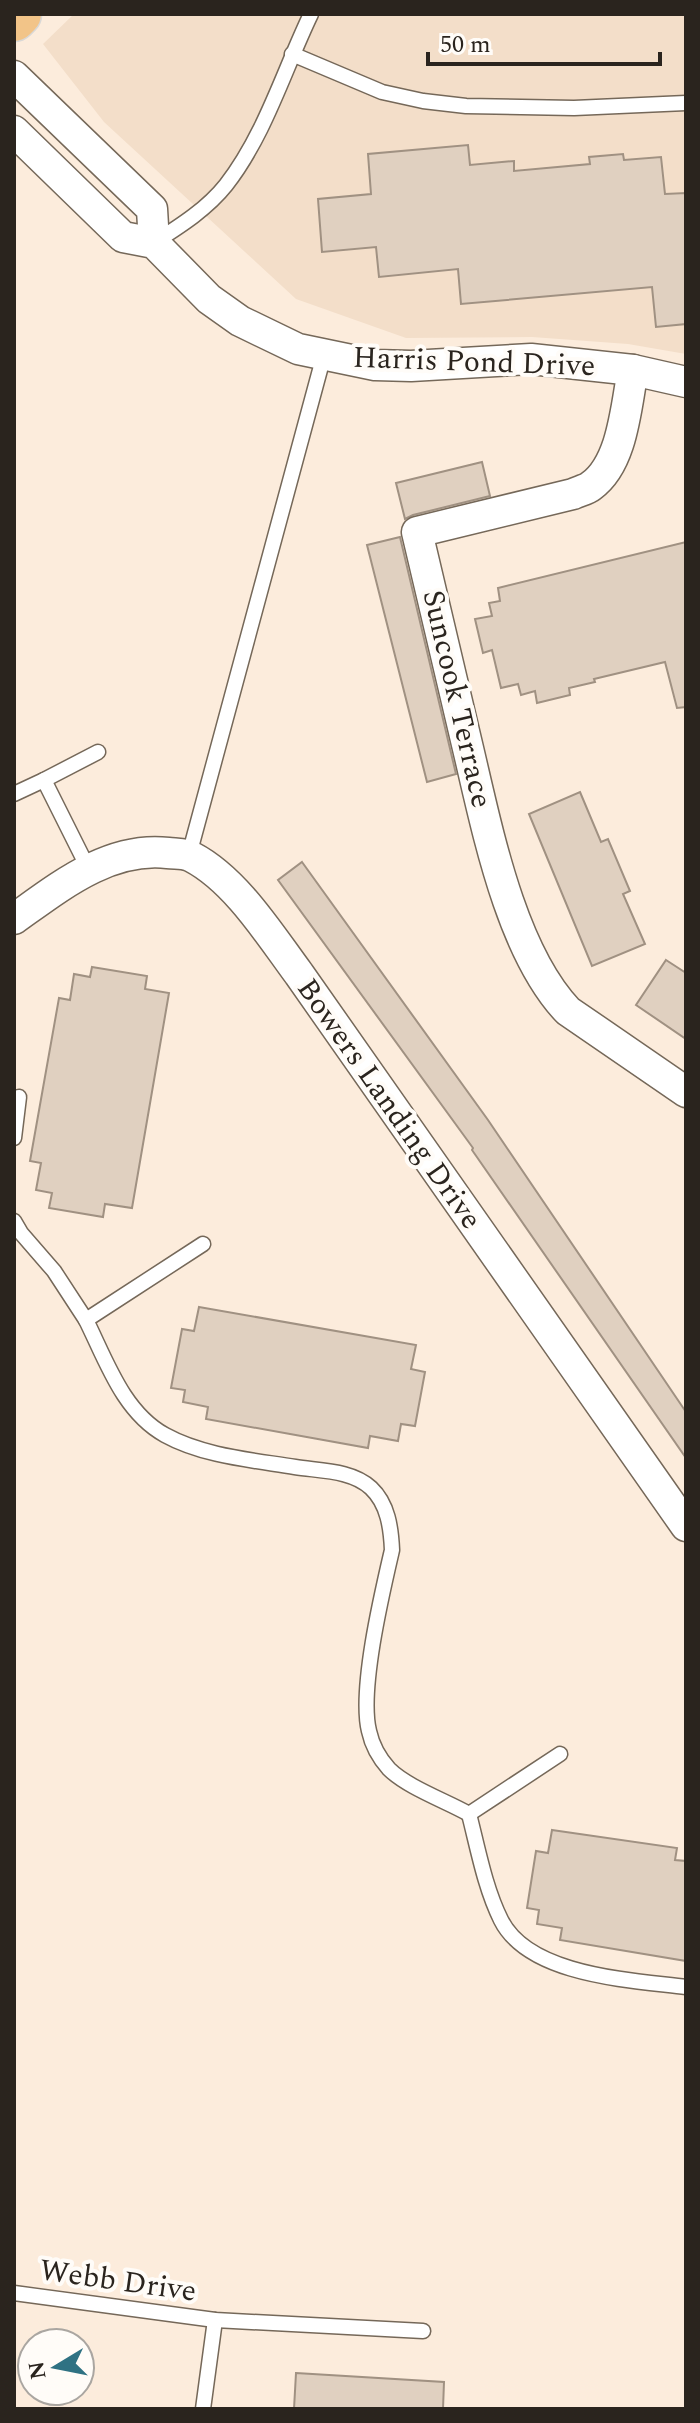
<svg xmlns="http://www.w3.org/2000/svg" width="700" height="2423" viewBox="0 0 700 2423" font-family="Spectral,serif">
  <style>
    .built { fill: #f3dec9 }
    .building { fill: #e0d0c0; stroke: #a09182; stroke-width: 2 }
    .lines { fill: none; stroke-linecap: round; stroke-linejoin: round }
    .service-casing { stroke: #756859; stroke-width: 17 }
    .minor-casing { stroke: #756859; stroke-width: 33 }
    .primary-casing { stroke: #d9d8d6; stroke-width: 47 }
    .service { stroke: #fff; stroke-width: 14 }
    .minor { stroke: #fff; stroke-width: 30 }
    .primary { stroke: #f2c488; stroke-width: 44 }
    .labels { text-anchor: middle; dominant-baseline: central; stroke-width: 8; stroke-linejoin: round; paint-order: stroke }
    .street-label { font-size: 30px; fill: #2a241e; stroke: #fffcf8 }
  </style>
  <rect width="100%" height="100%" fill="#fcecdc"/>
  <!-- built -->
  <path class="built" d="M74 14H686V354L628 344 532 337 406 338 296 299 104 122 43 44Z"/>
  <!-- building -->
  <g class="building">
    <path d="M468 145 470 165 514 161V171L590 164 589 157 623 154 624 160 661 157 665 194 686 193V324L656 327 652 287 461 304 458 269 379 277 376 247 322 252 318 199 371 194 368 154Z"/>
    <path d="M482 462 490 496 413 515 405 519 396 483Z"/>
    <path d="M400 537 456 774 427 782 367 545Z"/>
    <path d="M686 542V707L677 708 665 662 594 679 595 682 569 688 570 695 537 703 535 691 521 695 518 684 501 688 492 650 483 653 475 619 492 616 489 603 500 601 498 588Z"/>
    <path d="M580 792 601 842 608 839 630 891 623 894 645 944 592 966 529 814Z"/>
    <path d="M302 862 488 1120 686 1412V1458L472 1150 473 1148 278 880Z"/>
    <path d="M666 960 686 973V1039L636 1005Z"/>
    <path d="M92 967 147 976 145 989 169 993 132 1208 105 1204 103 1217 49 1208 52 1193 36 1190 41 1163 30 1161 59 998 70 1000 74 974 90 977Z"/>
    <path d="M199 1307 416 1345 411 1369 425 1372 415 1426 401 1424 398 1441 370 1436 368 1448 206 1419 208 1407 183 1402 185 1390 171 1388 182 1329 194 1331Z"/>
    <path d="M552 1830 677 1848 675 1860 686 1861V1961L560 1940 562 1928 537 1924 539 1910 527 1908 536 1851 548 1853Z"/>
    <path d="M296 2373 444 2382 443 2409H294Z"/>
  </g>
  <g class="lines">
    <defs>
      <g id="service">
        <path d="M292 54 382 92 423 101 466 106 574 108 686 103"/>
        <path d="M155 242C180 226 207 209 226 185 265 135 284 70 311 14"/>
        <path d="M44 780 98 752"/>
        <path d="M14 794 44 780 89 870"/>
        <path d="M189 855 324 355"/>
        <path d="M14 1138 19 1097"/>
        <path d="M14 1221 21 1233 54 1271 86 1320"/>
        <path d="M203 1244 86 1320C106 1360 123 1412 165 1435 203 1456 252 1460 295 1467 320 1471 352 1470 371 1488 388 1504 391 1528 392 1550 382 1593 359 1690 369 1731 372 1745 380 1759 389 1769 407 1787 446 1801 469 1814L560 1754"/>
        <path d="M469 1814C478 1849 485 1888 501 1920 529 1976 631 1980 686 1987"/>
        <path d="M14 2293 215 2320 423 2331"/>
        <path d="M203 2409 215 2320"/>
      </g>
      <g id="minor">
        <path d="M14 76 152 209 154 243"/>
        <path d="M14 131 123 237 154 243 209 299 240 321 298 349 375 365 411 366 531 359 633 370 686 382"/>
        <path d="M633 370C626 406 623 463 591 486 586 490 579 491 573 494L417 532C433 601 450 671 466 740 486 823 509 949 568 1011L686 1092"/>
        <path d="M14 919C59 887 109 846 168 853 176 854 185 853 192 857 236 880 270 935 299 974L686 1526"/>
      </g>
      <path id="primary" d="M14 19 19 14"/>
    </defs>
    <!-- service casing -->
    <use href="#service" class="service-casing"/>
    <!-- minor casing -->
    <use href="#minor" class="minor-casing"/>
    <!-- primary casing -->
    <use href="#primary" class="primary-casing"/>
    <!-- service -->
    <use href="#service" class="service"/>
    <!-- minor -->
    <use href="#minor" class="minor"/>
    <!-- primary -->
    <use href="#primary" class="primary"/>
  </g>
  <g class="labels">
    <!-- street labels -->
    <g class="street-label">
      <text transform="translate(474 362) rotate(2)">Harris Pond Drive</text>
      <text transform="translate(457 699) rotate(77)">Suncook Terrace</text>
      <text transform="translate(389 1104) rotate(55)">Bowers Landing Drive</text>
      <text transform="translate(118 2281) rotate(8)">Webb Drive</text>
    </g>
  </g>
  <!-- border -->
  <rect width="700" height="2423" fill="none" stroke="#2a241e" stroke-width="32"/>
  <!-- north arrow -->
  <g transform="translate(56 2367) rotate(260)"><circle r="38" fill="#fffcf8" stroke="#aaa6a1" stroke-width="2"/>
  <path d="M0-6L14 30L0 20L-14 30Z" fill="#2f7283"/>
  <text y="-12" font-size="22" font-weight="bold" text-anchor="middle" fill="#2a241e">N</text>
  </g>
  <!-- scale -->
  <path d="M428 52v12h232v-12" fill="none" stroke="#2a241e" stroke-width="4"/>
  <text x="440" y="52" font-size="24" fill="#2a241e" stroke="#fffcf8" stroke-width="6" paint-order="stroke">50 m</text>
</svg>
